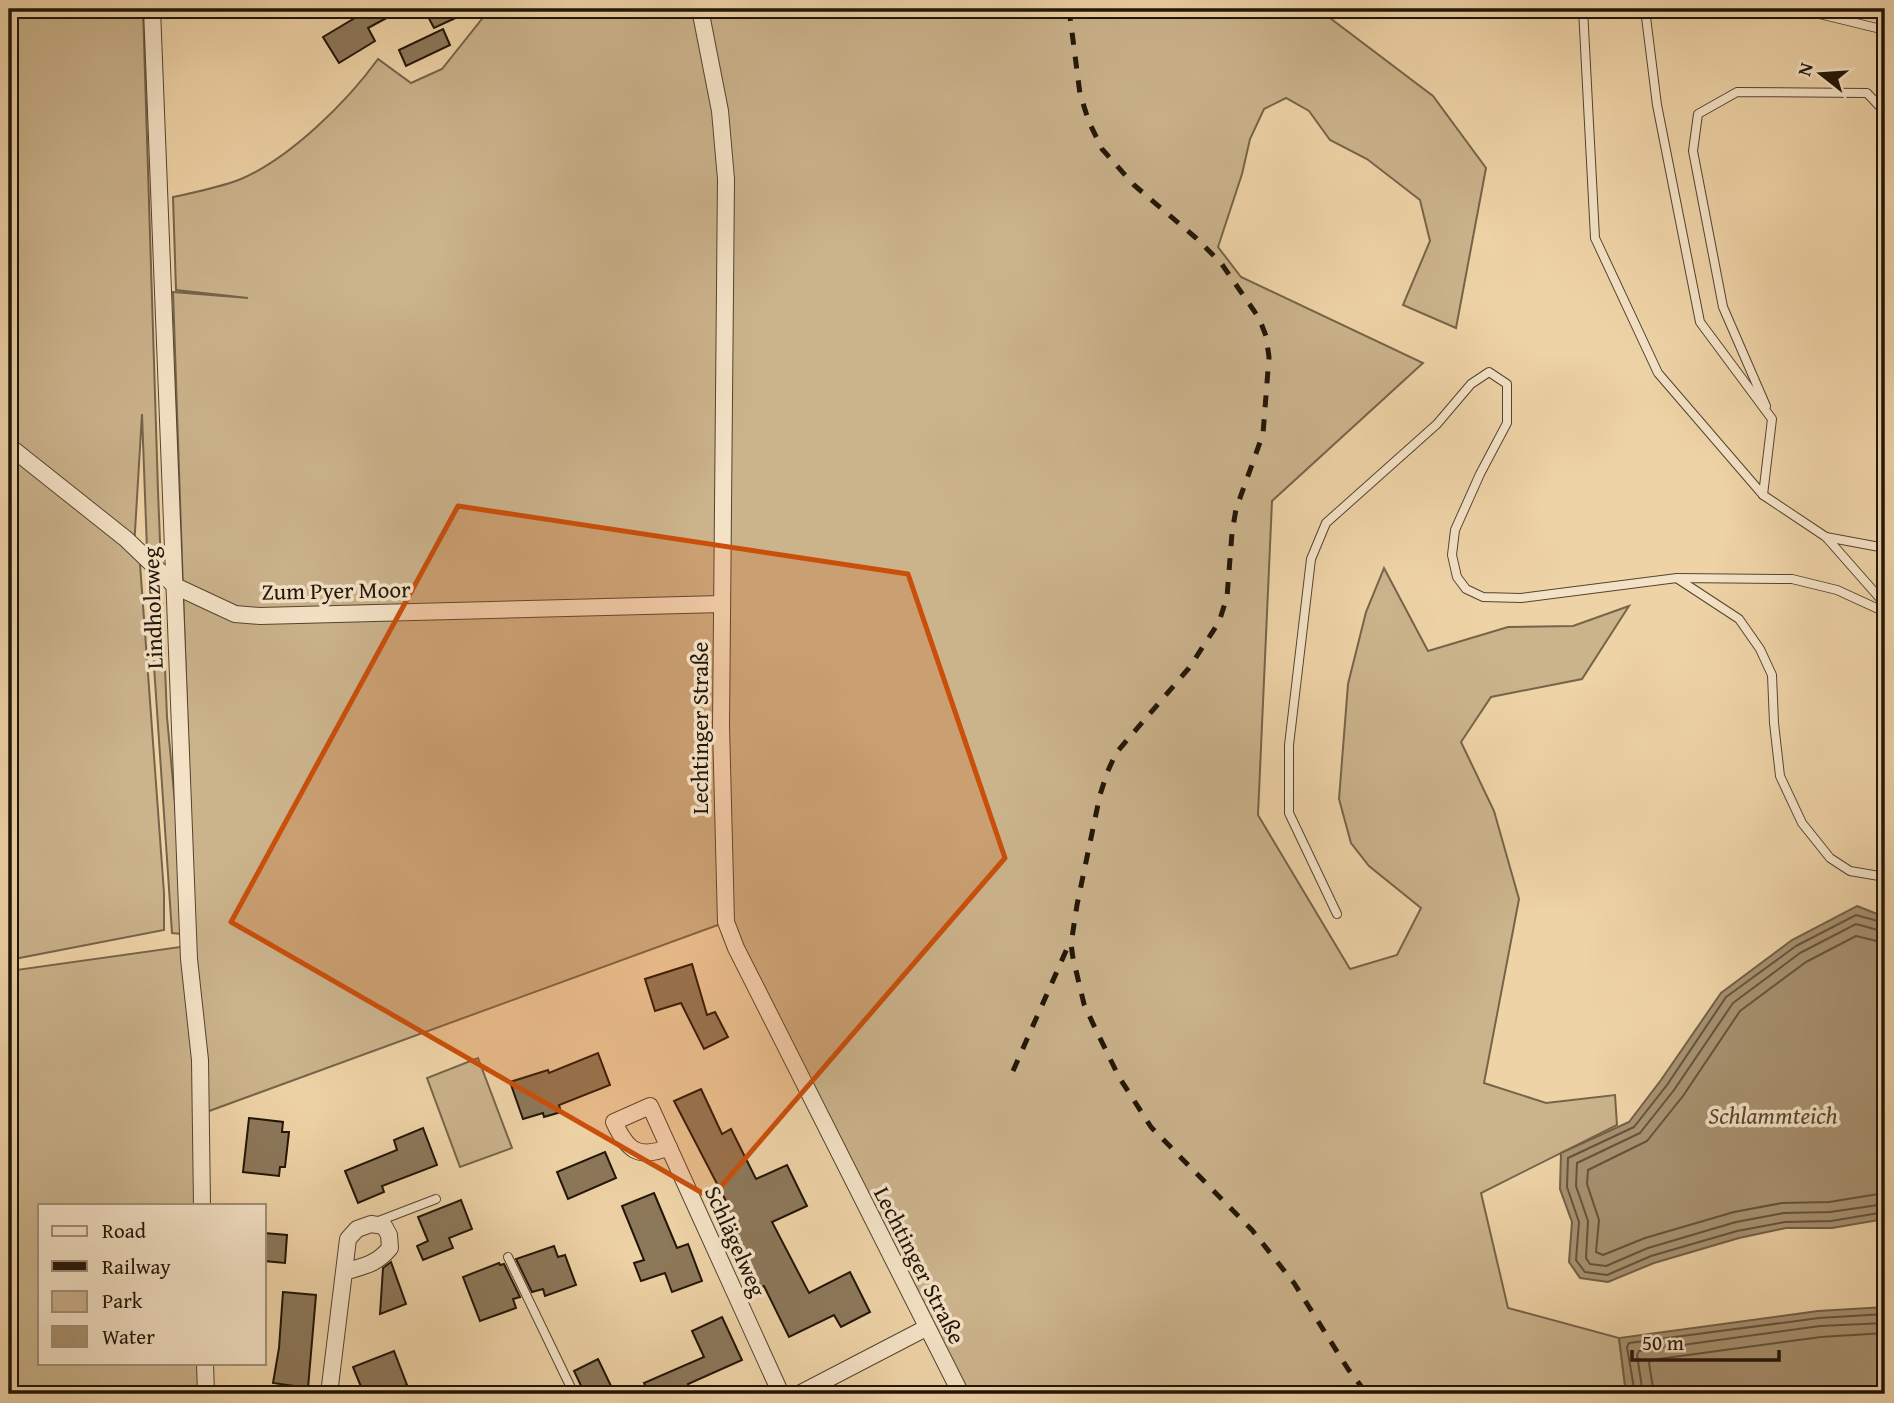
<svg xmlns="http://www.w3.org/2000/svg" width="1894" height="1403" viewBox="0 0 1894 1403" font-family="'Gentium Book Plus',serif">
  <style>
    .green { fill: #cbb38c; stroke: #76644a; stroke-width: 2 }
    .water { fill: #a89271; stroke: #726047; stroke-width: 2 }
    .lines { fill: none; stroke-linecap: round; stroke-linejoin: round }
    .shore { stroke: #64543c; stroke-width: 2 }
    .building { fill: #8c785a; stroke: #211507; stroke-width: 2 }
    .service-casing { stroke: #54442f; stroke-width: 10 }
    .minor-casing { stroke: #54442f; stroke-width: 18 }
    .service { stroke: #f4e2c6; stroke-width: 8 }
    .minor { stroke: #f4e2c6; stroke-width: 16 }
    .rail { stroke: #211507; stroke-width: 5; stroke-dasharray: 12 12; stroke-linecap: butt }
    .marked { fill: #ca4f0b; fill-opacity: 0.2; stroke: #ca4f0b; stroke-width: 5; stroke-linejoin: round }
    .labels { text-anchor: middle; dominant-baseline: central; stroke-width: 7; stroke-linejoin: round; paint-order: stroke }
    .street-label { font-size: 23px; fill: #211507; stroke: #f4e2c6 }
    .water-label { font-size: 24px; font-style: italic; fill: #574731; stroke: #f4e2c6 }
  </style>
  <rect width="100%" height="100%" fill="#eed3a7"/>
  <filter id="stains"><feTurbulence type="fractalNoise" baseFrequency=".00286" numOctaves="4"/><feColorMatrix values="0 0 0 0 .2 0 0 0 0 .09 0 0 0 0 .02 0 0 0 .5 -.17"/></filter>
  <radialGradient id="worn" r=".72"><stop offset=".6" stop-color="#630" stop-opacity="0"/><stop offset="1" stop-color="#630" stop-opacity=".3"/></radialGradient>
  <!-- green -->
  <g class="green">
    <path d="M9 9H143L158 491 167 717 179 847 181 934 172 933 148 577 142 414 134 548 140 564 164 893V930L9 960Z"/>
    <path d="M483 9H1318L1433 96 1486 168 1456 328 1403 305 1430 241 1420 200 1367 159 1330 140 1309 111 1286 98 1264 109 1250 139 1242 174 1218 247 1241 277 1423 363 1272 501 1258 815 1350 969 1397 955 1421 908 1369 866 1351 843 1339 799 1348 684 1366 612 1384 568 1428 651 1508 627 1573 626 1629 606 1582 679 1491 697 1461 742 1494 811 1519 899 1484 1083 1546 1103 1615 1095 1617 1125 1481 1193 1508 1308 1619 1338 1625 1385 1629 1394H961L726 922 201 1114 203 1205H40V1363H206L207 1394H9V971L195 945 173 292 248 298 176 290 173 197C196 192 218 188 241 179 290 158 347 102 378 59L411 83 442 69 485 15Z"/>
    <path d="M478 1058 512 1148 460 1167 427 1078Z"/>
  </g>
  <!-- water -->
  <g class="water">
    <path d="M1857 906 1885 917V1219L1832 1228H1786L1739 1238 1654 1263 1608 1282 1580 1278 1569 1262 1572 1222 1560 1189 1561 1153 1629 1122 1661 1080 1721 993 1792 940Z"/>
    <path d="M1885 1307V1394H1629L1625 1385 1619 1338 1818 1311Z"/>
  </g>
  <g class="lines">
    <!-- shore -->
    <g class="shore">
      <path d="M1885 923 1856 915 1796 946 1726 997 1667 1085 1634 1127 1568 1158 1567 1187 1579 1222 1576 1260 1585 1272 1607 1275 1651 1256 1737 1231 1785 1222 1831 1221 1885 1212"/>
      <path d="M1885 932 1856 924 1800 953 1733 1003 1674 1090 1640 1133 1577 1163 1576 1186 1588 1221 1586 1258 1590 1264 1606 1266 1648 1248 1736 1222 1784 1213 1830 1212 1885 1204"/>
      <path d="M1885 943 1856 936 1806 962 1740 1011 1683 1096 1647 1141 1588 1170 1587 1184 1599 1220 1596 1252 1603 1255 1645 1238 1734 1212 1782 1203 1829 1202 1885 1193"/>
      <path d="M1635 1394 1627 1347 1629 1343 1819 1318 1885 1314"/>
      <path d="M1643 1394 1637 1355 1639 1351 1820 1326 1885 1323"/>
      <path d="M1654 1394 1649 1363 1651 1360 1821 1337 1885 1333"/>
    </g>
  </g>
  <!-- building -->
  <g class="building">
    <path d="M370 9H403L368 28 375 41 339 63 323 37Z"/>
    <path d="M424 9H475L434 28Z"/>
    <path d="M443 29 450 45 406 66 399 50Z"/>
    <path d="M692 964 707 1015 715 1012 728 1037 704 1049 681 1003 655 1011 645 979Z"/>
    <path d="M598 1053 610 1085 559 1105 561 1112 544 1117 543 1113 523 1119 510 1082 548 1070 549 1073Z"/>
    <path d="M701 1089 722 1134 731 1129 756 1179 787 1165 807 1206 772 1222 809 1293 850 1272 870 1312 841 1327 834 1315 789 1337 764 1286 754 1291 740 1265 743 1264 715 1209 727 1203 674 1101Z"/>
    <path d="M249 1118 283 1122 282 1132H289L285 1167H280L279 1176 243 1172Z"/>
    <path d="M423 1128 437 1165 382 1186 384 1192 358 1203 345 1171 397 1150 394 1140Z"/>
    <path d="M605 1152 616 1178 568 1199 557 1172Z"/>
    <path d="M654 1193 677 1248 688 1244 702 1281 672 1292 665 1273 641 1281 634 1263 644 1260 622 1206Z"/>
    <path d="M461 1200 472 1229 449 1238 453 1248 423 1260 417 1246 428 1241 418 1217Z"/>
    <path d="M264 1233 287 1235 285 1263 264 1261Z"/>
    <path d="M554 1246 558 1257 565 1255 576 1285 545 1296 543 1289 532 1292 516 1259Z"/>
    <path d="M391 1262 406 1304 380 1314 383 1268Z"/>
    <path d="M499 1263 500 1265 504 1264 520 1297 513 1299 516 1308 480 1321 463 1277Z"/>
    <path d="M283 1292 316 1295 308 1388 273 1383 279 1348Z"/>
    <path d="M722 1317 742 1360 688 1384 692 1394H649L644 1383 704 1357 692 1331Z"/>
    <path d="M394 1351 407 1385 384 1394H364L353 1367Z"/>
    <path d="M598 1359 612 1388 600 1394H585L574 1371Z"/>
  </g>
  <g class="lines">
    <defs>
      <g id="service">
        <path d="M1583 9 1595 238 1658 373 1763 495"/>
        <path d="M1645 9 1657 105 1700 322 1772 419 1763 495 1826 537 1885 604"/>
        <path d="M1799 9 1885 30"/>
        <path d="M1766 406 1723 307 1693 151 1698 114 1737 92 1867 93 1885 112"/>
        <path d="M1826 537 1885 548"/>
        <path d="M1678 579 1739 619 1760 649 1772 675 1774 723 1780 776 1802 823 1830 858 1850 871 1885 877"/>
        <path d="M1337 914 1289 813V745L1311 559 1326 523 1437 424 1471 384 1489 372 1507 384V423L1480 474 1455 530 1452 555 1457 577 1466 589 1483 597 1521 598 1677 578 1792 579 1837 590 1885 612"/>
        <path d="M376 1222 436 1199"/>
        <path d="M508 1257 574 1394"/>
      </g>
      <g id="minor">
        <path d="M152 9 189 959 200 1060 202 1205"/>
        <path d="M700 9 720 111 726 179 721 726 726 922 736 948 961 1394"/>
        <path d="M9 446 126 539 175 586 235 614 260 616 722 604"/>
        <path d="M669 1147C638 1160 627 1150 614 1122L650 1106 781 1394"/>
        <path d="M205 1363 206 1394"/>
        <path d="M329 1394 348 1239 357 1229 371 1224 384 1226 389 1235 390 1248C376 1265 363 1266 344 1272"/>
        <path d="M799 1394 926 1328"/>
      </g>
    </defs>
    <!-- service casing -->
    <use href="#service" class="service-casing"/>
    <!-- minor casing -->
    <use href="#minor" class="minor-casing"/>
    <!-- service -->
    <use href="#service" class="service"/>
    <!-- minor -->
    <use href="#minor" class="minor"/>
    <!-- rail -->
    <g class="rail">
      <path d="M1069 9 1080 94 1089 122 1102 149 1134 185 1196 238 1221 263 1259 318 1266 336 1269 357 1263 434 1236 509 1232 533 1227 597 1219 622 1189 668 1116 753 1107 773 1100 795 1077 905 1071 944 1073 958 1084 1004 1095 1028 1119 1077 1151 1127 1252 1230 1294 1283 1348 1369 1367 1394"/>
      <path d="M1013 1071 1069 944"/>
    </g>
  </g>
  <!-- marked area -->
  <path class="marked" d="M458 506 908 574 1005 858 711 1198 231 922Z"/>
  <g class="labels">
    <!-- street labels -->
    <g class="street-label">
      <text transform="translate(336 590) rotate(-1)">Zum Pyer Moor</text>
      <text transform="translate(152 608) rotate(-92)">Lindholzweg</text>
      <text transform="translate(699 728) rotate(-90)">Lechtinger Straße</text>
      <text transform="translate(736 1241) rotate(66)">Schlägelweg</text>
      <text transform="translate(920 1265) rotate(63)">Lechtinger Straße</text>
    </g>
    <!-- water labels -->
    <g class="water-label">
      <text x="1773" y="1115">Schlammteich</text>
    </g>
  </g>
  <!-- margin -->
  <rect width="1894" height="1403" fill="none" stroke="#eed3a7" stroke-width="35"/>
  <rect x="10" y="10" width="1873" height="1382" fill="none" stroke="#211507" stroke-width="3.5"/>
  <rect x="18" y="18" width="1859" height="1368" fill="none" stroke="#211507" stroke-width="2"/>
  <!-- legend -->
  <rect x="38" y="1204" width="228" height="161" fill="#f4e2c6" stroke="#a0907a" stroke-width="2"/>
  <rect x="52" y="1226" width="35" height="10" fill="#f4e2c6" stroke="#a0907a" stroke-width="2"/>
  <text x="102" y="1238" font-size="21" fill="#211507">Road</text>
  <rect x="52" y="1261" width="35" height="10" fill="#211507" stroke="#a0907a" stroke-width="2"/>
  <text x="102" y="1274" font-size="21" fill="#211507">Railway</text>
  <rect x="52" y="1291" width="35" height="21" fill="#cbb38c" stroke="#a0907a" stroke-width="2"/>
  <text x="102" y="1308" font-size="21" fill="#211507">Park</text>
  <rect x="52" y="1326" width="35" height="21" fill="#a89271" stroke="#a0907a" stroke-width="2"/>
  <text x="102" y="1344" font-size="21" fill="#211507">Water</text>
  <!-- north arrow -->
  <g transform="translate(1821 74) rotate(287)" stroke="#f4e2c6" stroke-width="5" paint-order="stroke">
  <path d="M0-5L12 26L0 18L-12 26Z" fill="#211507"/>
  <text y="-10" font-size="19" font-weight="bold" text-anchor="middle" fill="#211507">N</text>
  </g>
  <!-- scale -->
  <path d="M1632 1350v10h147v-10" fill="none" stroke="#211507" stroke-width="3.5"/>
  <text x="1642" y="1350" font-size="21" fill="#211507" stroke="#f4e2c6" stroke-width="5" paint-order="stroke">50 m</text>
  <rect width="100%" height="100%" filter="url(#stains)"/>
  <rect width="100%" height="100%" fill="url(#worn)"/>
</svg>
